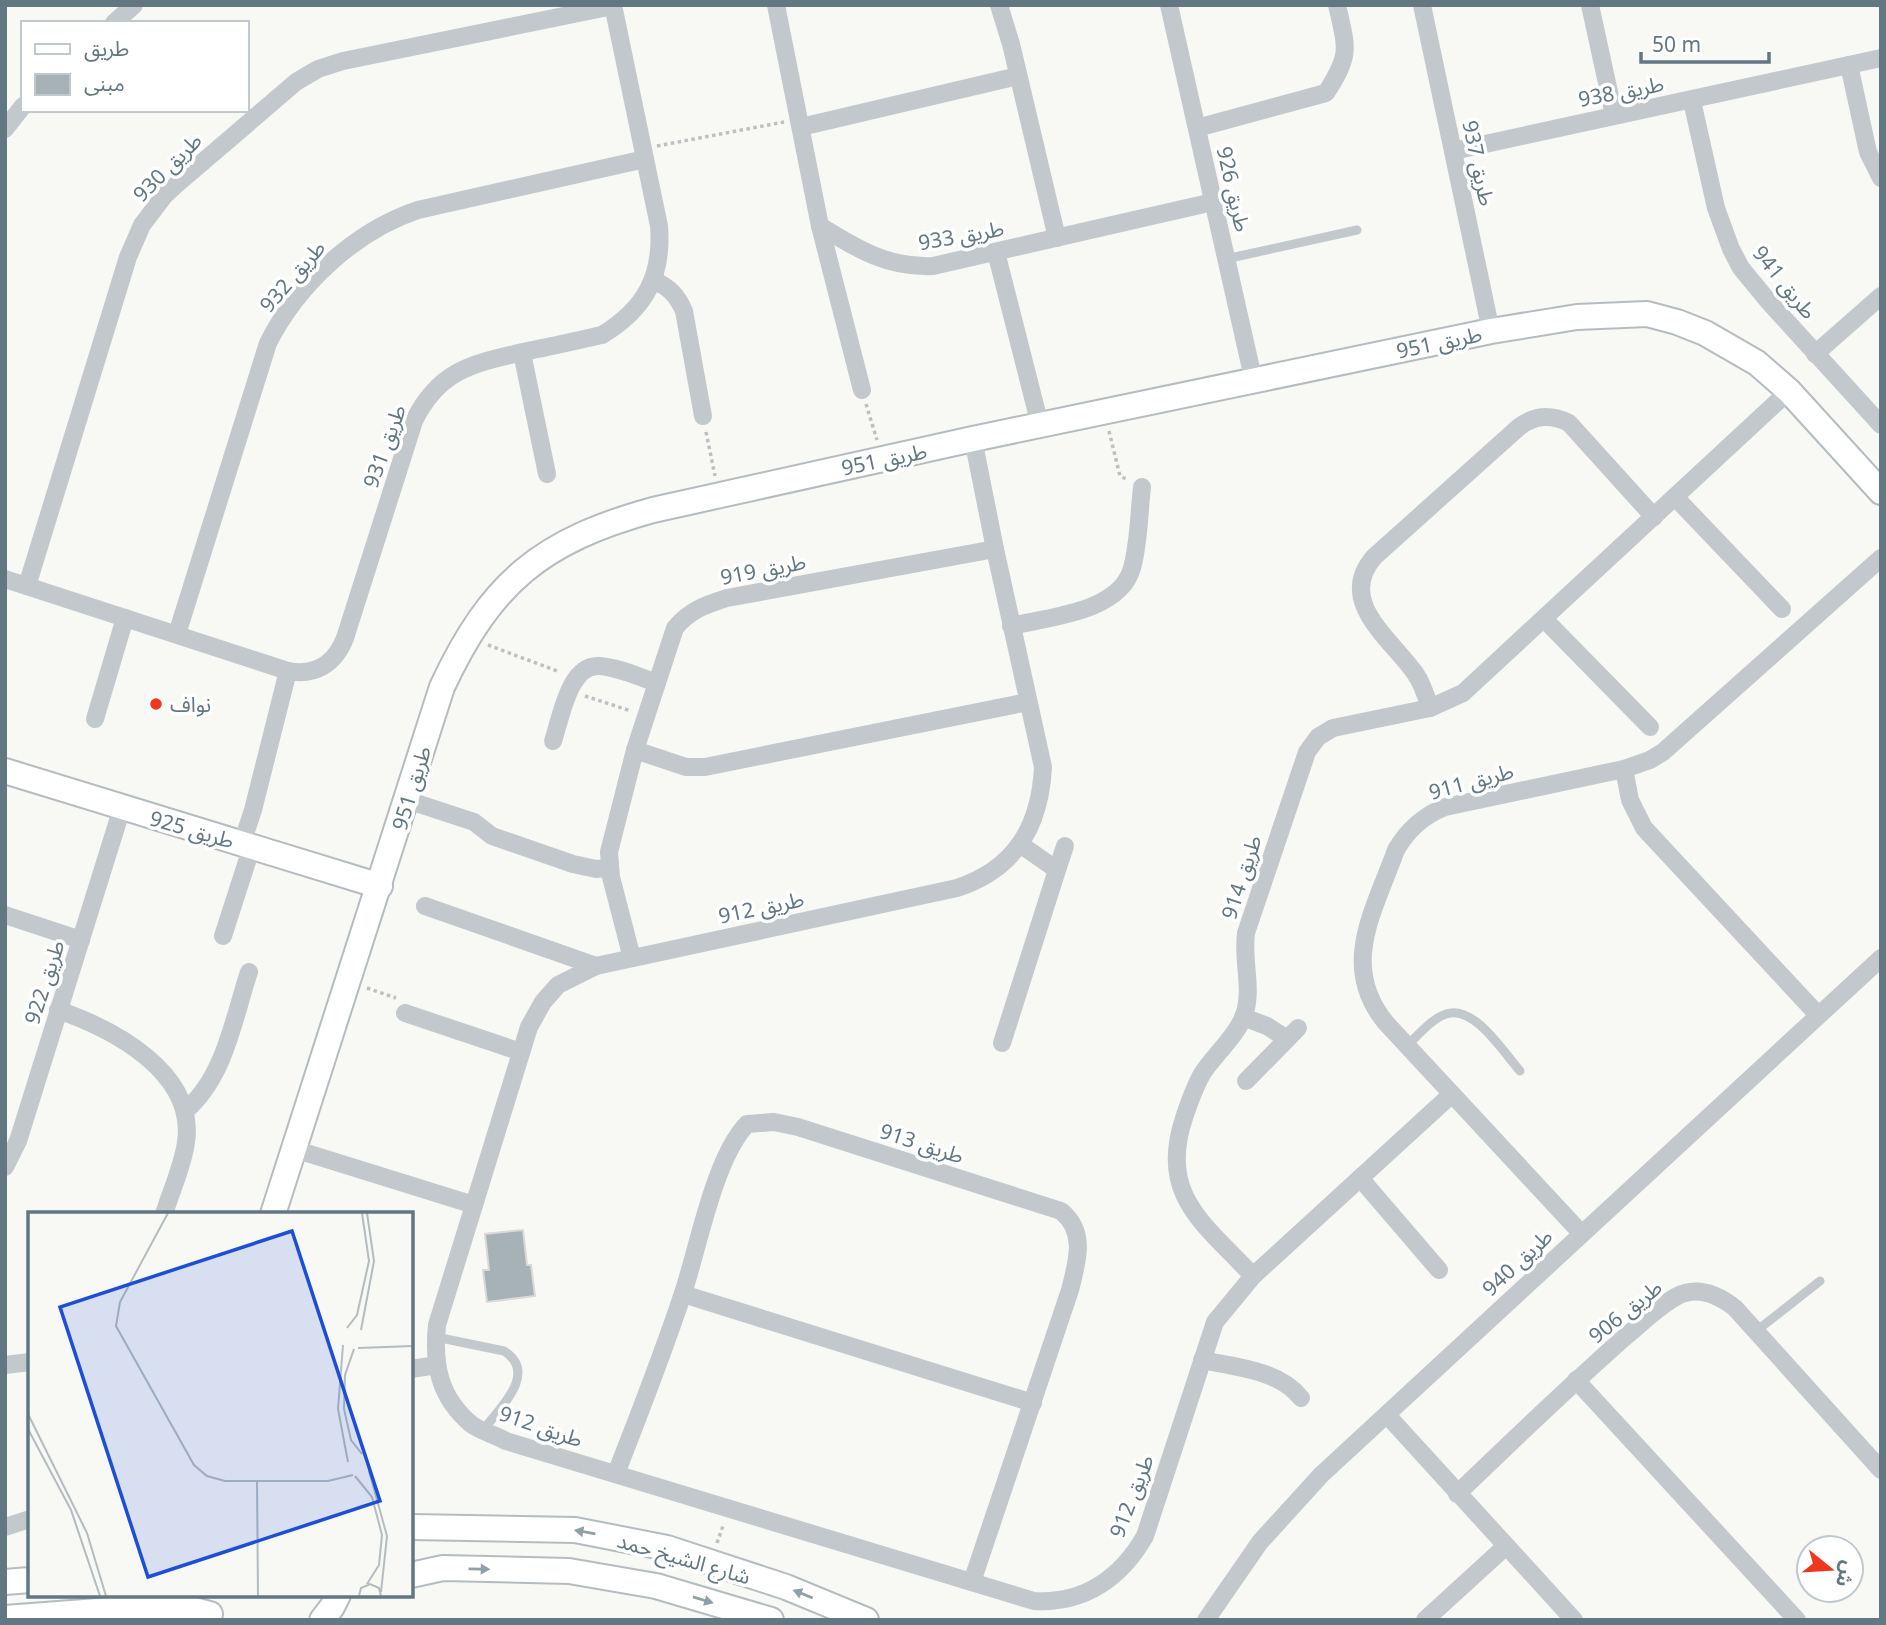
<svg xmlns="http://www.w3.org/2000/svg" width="1886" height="1625" viewBox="0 0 1886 1625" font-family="'Noto Sans','Noto Sans Arabic',sans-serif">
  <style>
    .building { fill: #a7b2b7; stroke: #dad9d7; stroke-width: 2 }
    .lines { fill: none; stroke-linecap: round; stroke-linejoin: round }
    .secondary-casing { stroke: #b5bcc0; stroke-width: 28 }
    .path { stroke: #bcc0c2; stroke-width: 3.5; stroke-dasharray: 3.5 3.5; stroke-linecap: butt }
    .lane { stroke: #c2c8cb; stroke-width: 9 }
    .street { stroke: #c2c8cb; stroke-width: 18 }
    .secondary { stroke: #fff; stroke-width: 24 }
    .oneway { fill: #90a0a8 }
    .poi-dot { fill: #ef361e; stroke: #fff; stroke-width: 2.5 }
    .labels { text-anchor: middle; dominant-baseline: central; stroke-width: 7; stroke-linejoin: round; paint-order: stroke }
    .street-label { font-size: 21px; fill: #617782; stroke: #fff }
    .poi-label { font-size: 21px; fill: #617782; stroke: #fff; text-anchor: start }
    .inset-road { fill: none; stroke: #b3bcc0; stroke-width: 2 }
    .view { fill: #1d4ed8; fill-opacity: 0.15; stroke: #1d4ed8; stroke-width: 3.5 }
    .inset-edge { fill: none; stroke: #617782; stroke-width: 3.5 }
  </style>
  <rect width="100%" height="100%" fill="#f8f8f5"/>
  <!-- building -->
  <path class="building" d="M523 1230 527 1265H531L535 1296 487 1302 483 1270H489L485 1234Z"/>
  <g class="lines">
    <defs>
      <g id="secondary">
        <path d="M5 771 380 886"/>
        <path d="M273 1214 442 687C491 582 541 541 653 510L973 439 1491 331 1577 317 1647 314 1677 322 1705 333 1757 363 1789 391 1881 492"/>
        <path d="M411 1527 575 1530 667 1548 786 1587 866 1620"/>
        <path d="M411 1575 443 1568 569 1571 656 1586 771 1620"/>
        <path d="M5 1582 30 1580"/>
        <path d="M5 1618 164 1606H179L210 1614"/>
        <path d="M322 1620 332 1607 338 1595"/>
      </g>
    </defs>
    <!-- secondary casing -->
    <use href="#secondary" class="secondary-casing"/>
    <!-- path -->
    <g class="path">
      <path d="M657 146 784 122"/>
      <path d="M866 404 877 440"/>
      <path d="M1109 431 1120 476 1128 480"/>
      <path d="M706 432 715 476"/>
      <path d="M488 645 560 672"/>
      <path d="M585 696 631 711"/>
      <path d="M367 988 396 998"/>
      <path d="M717 1543 724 1523"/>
    </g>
    <!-- lane -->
    <g class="lane">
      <path d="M1226 259 1357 230"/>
      <path d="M1407 1045C1418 1036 1431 1019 1446 1014 1474 1004 1504 1053 1520 1071"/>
      <path d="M1755 1332 1820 1281"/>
      <path d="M436 1337 504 1351C539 1373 499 1409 483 1430"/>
    </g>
    <!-- street -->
    <g class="street">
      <path d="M776 5 820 226 862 390"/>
      <path d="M999 5 1011 44 1057 238"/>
      <path d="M1169 5 1254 382"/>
      <path d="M1422 5 1491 331"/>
      <path d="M1590 5 1614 115"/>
      <path d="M114 23 134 5"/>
      <path d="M1849 65 1868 152 1881 178"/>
      <path d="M1692 101 1716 208 1731 249 1741 268 1769 302 1881 425"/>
      <path d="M801 127 1018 76"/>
      <path d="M1197 128 1326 93C1351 54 1347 49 1337 5"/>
      <path d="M5 129 23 106"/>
      <path d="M1453 151 1881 58"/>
      <path d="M820 226C857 249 888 268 933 266L1213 202"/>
      <path d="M996 252 1040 425"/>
      <path d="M653 280C669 287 677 295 684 311L703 416"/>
      <path d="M522 353 547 474"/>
      <path d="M1815 354 1881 296"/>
      <path d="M973 439 995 549 1043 767C1040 827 1015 869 957 888L596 966 558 985 543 1002 529 1027 437 1325C433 1364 439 1397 471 1424 480 1431 495 1435 506 1441L1034 1601C1084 1604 1121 1578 1145 1536L1215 1322 1253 1276 1452 1094"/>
      <path d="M1675 497 1782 609"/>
      <path d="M5 579 288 671C315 676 335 664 345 638L414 421C439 370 472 364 523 352 549 347 575 341 602 335 645 309 663 276 659 226L613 5"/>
      <path d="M27 586 128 257 142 225 164 196 177 184 296 82 318 69 343 61 613 6"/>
      <path d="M1544 619 1650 727"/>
      <path d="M1011 626C1049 617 1120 612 1132 568 1139 543 1139 513 1142 487"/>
      <path d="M177 634 268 343C298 284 355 231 418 210L645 159"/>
      <path d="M1430 708C1426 695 1422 683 1415 673 1390 638 1336 601 1374 557L1519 427C1535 415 1551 414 1569 423L1654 517"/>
      <path d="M95 719 125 618"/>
      <path d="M553 741C561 718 569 664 599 666 618 667 639 677 657 683"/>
      <path d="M635 750 686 767H705L1028 702"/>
      <path d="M1624 769 1630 800 1644 828 1818 1015"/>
      <path d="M407 800 474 822 492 836 573 864 596 869 609 868"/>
      <path d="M242 843 253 810 288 671"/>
      <path d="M1057 870 1065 846"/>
      <path d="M425 906 596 966"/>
      <path d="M5 915 81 940"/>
      <path d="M223 936 252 846"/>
      <path d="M632 958 611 877 609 852 635 750 675 628C690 610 705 605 727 598L995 549"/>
      <path d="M58 1010C113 1029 196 1072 186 1142 183 1166 171 1191 164 1214"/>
      <path d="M405 1013 521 1052"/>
      <path d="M1243 1017 1267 1026 1287 1039"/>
      <path d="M1002 1043 1057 870 1020 844"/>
      <path d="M1246 1081 1298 1028"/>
      <path d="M185 1111C225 1077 233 1020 249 972"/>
      <path d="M294 1149 474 1205"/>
      <path d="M5 1167 18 1141 122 808"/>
      <path d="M1360 1178 1439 1270"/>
      <path d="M1581 1233 1386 1023C1339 966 1374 911 1396 850 1408 829 1423 816 1445 807L1624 769 1650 760 1663 752 1881 558"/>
      <path d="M1253 1276C1205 1224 1158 1196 1184 1118 1189 1103 1194 1088 1202 1074 1214 1055 1234 1039 1243 1018 1254 991 1242 962 1246 933L1307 752 1318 737 1333 728 1430 708 1463 693 1789 391"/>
      <path d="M683 1294 1033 1403"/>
      <path d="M1202 1360C1235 1367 1279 1370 1301 1398"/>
      <path d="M5 1365 30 1362"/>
      <path d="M411 1369 437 1365"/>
      <path d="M1576 1380 1797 1620"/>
      <path d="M1387 1415 1574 1620"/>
      <path d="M616 1474C639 1414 663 1354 683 1293 699 1245 714 1159 747 1124L774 1122 798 1127 1061 1211C1087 1232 1077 1262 1070 1290L972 1582"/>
      <path d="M1457 1494C1512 1441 1567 1388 1625 1337 1640 1325 1668 1297 1685 1293 1703 1288 1721 1297 1735 1308L1881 1470"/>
      <path d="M5 1527 30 1519"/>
      <path d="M1206 1620 1260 1542 1321 1475 1881 958"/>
      <path d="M1425 1620 1506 1546"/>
    </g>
    <!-- secondary -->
    <use href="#secondary" class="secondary"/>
  </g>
  <!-- one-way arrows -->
  <defs><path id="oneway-solid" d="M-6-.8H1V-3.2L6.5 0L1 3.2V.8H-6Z" transform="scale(1.75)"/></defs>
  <g class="oneway">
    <use href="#oneway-solid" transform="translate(585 1532) rotate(-170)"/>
    <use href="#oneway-solid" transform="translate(479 1569) rotate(1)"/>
    <use href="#oneway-solid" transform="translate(803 1594) rotate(-158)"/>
    <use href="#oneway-solid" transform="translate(703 1600) rotate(17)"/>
  </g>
  <!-- markers -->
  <circle class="poi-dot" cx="156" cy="704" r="7"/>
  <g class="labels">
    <!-- street labels -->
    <g class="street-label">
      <text transform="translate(1621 91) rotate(-11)">طريق 938</text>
      <text transform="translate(1479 163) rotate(78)">طريق 937</text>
      <text transform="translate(167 167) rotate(-45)">طريق 930</text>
      <text transform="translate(1234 189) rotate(77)">طريق 926</text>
      <text transform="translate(961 235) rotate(-10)">طريق 933</text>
      <text transform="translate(292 276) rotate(-49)">طريق 932</text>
      <text transform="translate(1785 282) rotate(51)">طريق 941</text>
      <text transform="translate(1439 342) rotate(-12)">طريق 951</text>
      <text transform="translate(384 446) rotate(-70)">طريق 931</text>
      <text transform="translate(884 459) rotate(-12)">طريق 951</text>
      <text transform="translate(763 569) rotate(-11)">طريق 919</text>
      <text transform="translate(1471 781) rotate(-15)">طريق 911</text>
      <text transform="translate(411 788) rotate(-73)">طريق 951</text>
      <text transform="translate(192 829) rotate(16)">طريق 925</text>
      <text transform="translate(1241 877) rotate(-72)">طريق 914</text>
      <text transform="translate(761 907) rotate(-12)">طريق 912</text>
      <text transform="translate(44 982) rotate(-72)">طريق 922</text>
      <text transform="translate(922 1143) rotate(18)">طريق 913</text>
      <text transform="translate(1517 1262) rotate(-43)">طريق 940</text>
      <text transform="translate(1625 1311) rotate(-39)">طريق 906</text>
      <text transform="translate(541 1426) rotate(19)">طريق 912</text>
      <text transform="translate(1131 1496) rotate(-69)">طريق 912</text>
      <text transform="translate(684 1558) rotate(16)">شارع الشيخ حمد</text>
    </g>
    <!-- poi labels -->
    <g class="poi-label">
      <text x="170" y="704">نواف</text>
    </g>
  </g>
  <!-- overview -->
  <g transform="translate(28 1212)">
    <rect width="385" height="385" fill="#f8f8f5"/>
    <path class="inset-road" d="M140 1 92 90 88 114 166 253 179 264 197 269H300L325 263M319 116 329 103 341 49 334 1M333 118 346 49 339 1M315 133 310 197 320 250M330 136 385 134M326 137 317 163 316 197 323 228 334 242M0 202 59 321 78 384M0 217 43 298 72 384M341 259 359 324 353 380M327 264 344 285 354 323 351 353 339 372M229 269 230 384M331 384 333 376 342 372 351 376 353 384"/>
    <path class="view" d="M264 19 352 289 120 365 32 95Z"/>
    <rect width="385" height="385" class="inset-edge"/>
  </g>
  <!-- border -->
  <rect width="1886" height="1625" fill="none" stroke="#617782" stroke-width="14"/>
  <!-- legend -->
  <rect x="21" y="21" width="228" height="91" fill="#ffffff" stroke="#c0c9cd" stroke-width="2"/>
  <rect x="35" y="44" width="35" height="10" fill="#ffffff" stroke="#c0c9cd" stroke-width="2"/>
  <text x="84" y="56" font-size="21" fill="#617782">طريق</text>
  <rect x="35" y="74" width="35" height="21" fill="#a7b2b7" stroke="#c0c9cd" stroke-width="2"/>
  <text x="84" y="91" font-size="21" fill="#617782">مبنى</text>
  <!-- north arrow -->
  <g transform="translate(1830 1569) rotate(108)"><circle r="33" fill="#ffffff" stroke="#c0c9cd" stroke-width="2"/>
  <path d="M0-5L12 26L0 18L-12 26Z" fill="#ef361e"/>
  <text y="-10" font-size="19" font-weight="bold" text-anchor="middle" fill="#617782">ش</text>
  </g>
  <!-- scale -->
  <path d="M1641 52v10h128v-10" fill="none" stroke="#617782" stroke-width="3.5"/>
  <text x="1652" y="52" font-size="21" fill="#617782" stroke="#ffffff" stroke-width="5" paint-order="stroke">50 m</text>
</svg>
